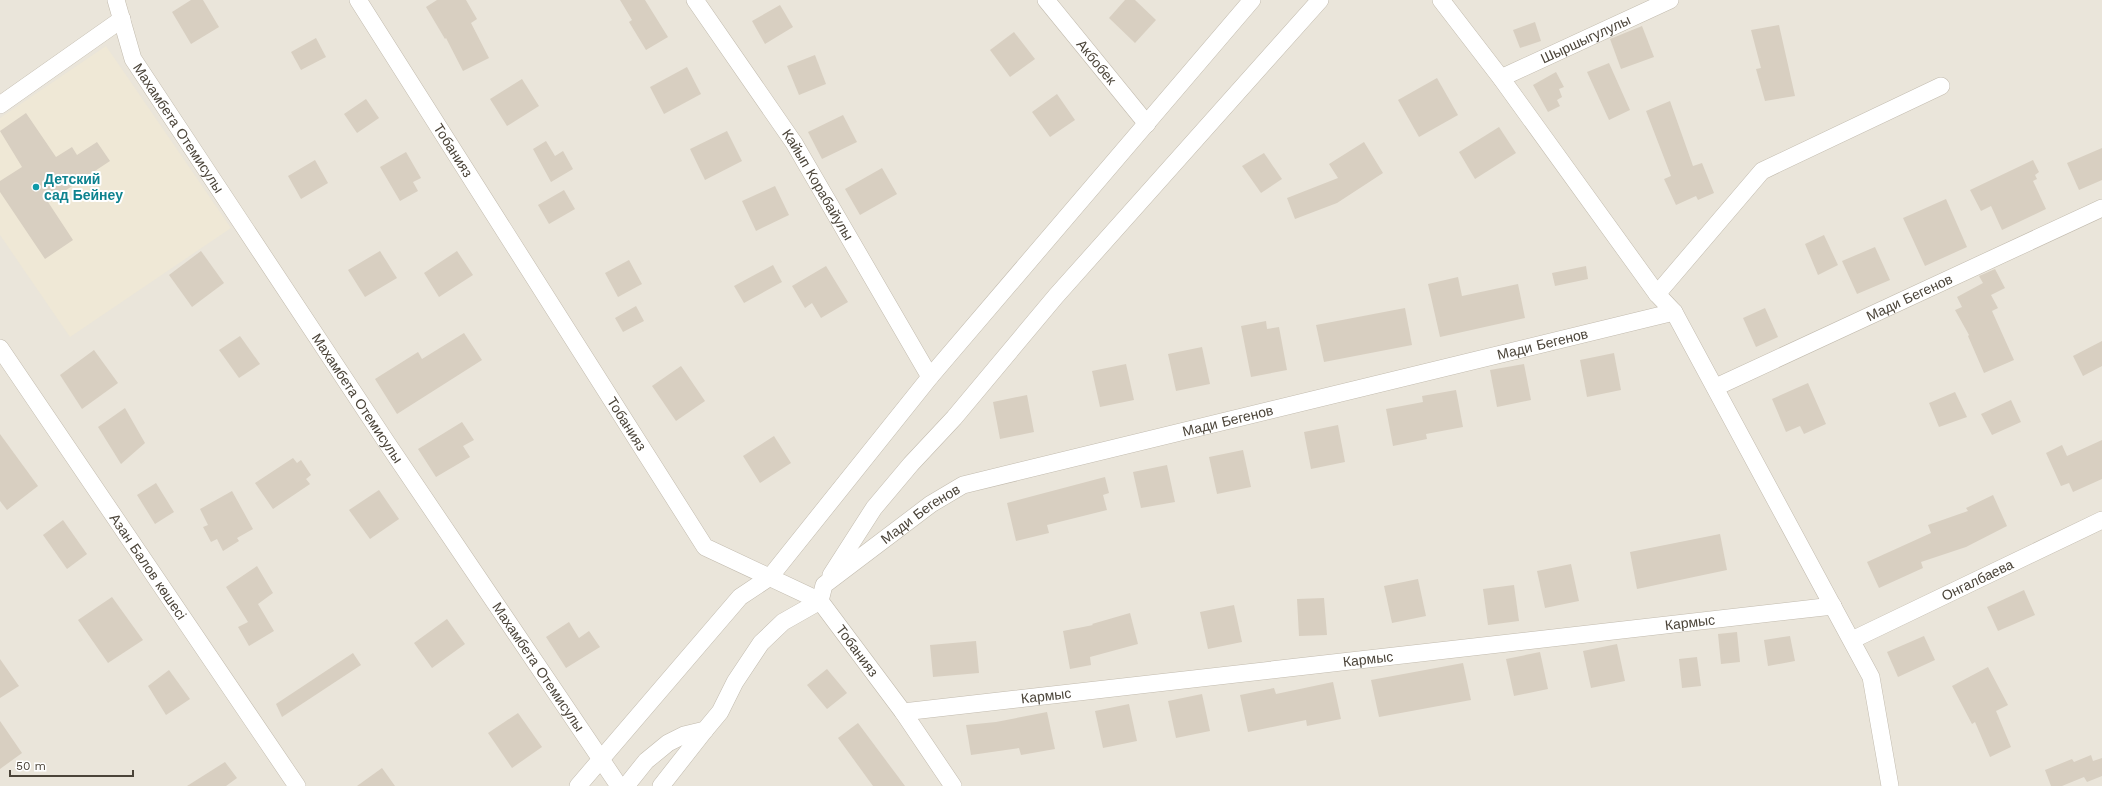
<svg xmlns="http://www.w3.org/2000/svg" width="2102" height="786" viewBox="0 0 2102 786" font-family="'Work Sans',sans-serif">
  <style>
    .residential { fill: #eae5da }
    .education { fill: #efe8d6 }
    .building { fill: #d8cfc1 }
    .lines { fill: none; stroke-linecap: round; stroke-linejoin: round }
    .street-casing { stroke: #c2bbae; stroke-width: 18 }
    .street { stroke: #fff; stroke-width: 17 }
    .culture-dot { fill: #0f9aa8; stroke: #fff; stroke-width: 1.5 }
    .labels { text-anchor: middle; dominant-baseline: central; stroke-width: 4; stroke-linejoin: round; paint-order: stroke }
    .street-label { font-size: 14px; fill: #4b4439; stroke: #fff }
    .culture-label { font-size: 14px; font-weight: bold; fill: #0d838f; stroke: #fff; text-anchor: start }
  </style>
  <rect width="100%" height="100%" fill="#f6f3ec"/>
  <!-- residential -->
  <rect class="residential" x="0" y="0" width="2102" height="786"/>
  <!-- education -->
  <path class="education" d="M106 46 231 228 70 337 0 235V118Z"/>
  <!-- building -->
  <g class="building">
    <path d="M191 0H203L219 27 191 44 172 12Z"/>
    <path d="M437 0H466L477 19 471 23 489 58 463 71 446 38 445 39 426 7Z"/>
    <path d="M620 0H645L668 37 646 50 629 22 632 20Z"/>
    <path d="M1125 0H1135L1156 20 1135 43 1109 18Z"/>
    <path d="M780 5 793 27 765 44 752 21Z"/>
    <path d="M1535 22 1541 41 1520 48 1513 30Z"/>
    <path d="M1779 25 1795 96 1765 101 1756 69 1761 68 1751 30Z"/>
    <path d="M1642 26 1654 57 1621 69 1610 39Z"/>
    <path d="M1014 32 1035 59 1010 77 990 50Z"/>
    <path d="M316 38 326 57 301 70 291 52Z"/>
    <path d="M815 55 826 84 799 95 787 66Z"/>
    <path d="M1609 63 1630 110 1609 120 1587 72Z"/>
    <path d="M687 67 701 94 664 114 650 87Z"/>
    <path d="M1556 72 1564 87 1559 89 1562 97 1557 100 1560 106 1548 112 1533 85Z"/>
    <path d="M1437 78 1458 115 1419 137 1398 100Z"/>
    <path d="M522 79 539 106 507 126 490 99Z"/>
    <path d="M1057 94 1075 120 1050 137 1032 112Z"/>
    <path d="M366 99 379 118 357 133 344 114Z"/>
    <path d="M1670 101 1693 166 1702 163 1714 193 1698 200 1696 196 1676 205 1664 179 1671 176 1646 111Z"/>
    <path d="M26 113 56 157 72 147 77 155 97 142 110 161 48 202 73 240 45 259 0 192V181L22 167 0 131Z"/>
    <path d="M843 115 857 142 822 159 808 132Z"/>
    <path d="M1499 127 1516 153 1475 179 1459 152Z"/>
    <path d="M727 131 742 161 705 180 690 149Z"/>
    <path d="M546 141 555 156 563 151 573 169 551 182 533 149Z"/>
    <path d="M1364 142 1383 173 1337 203 1295 219 1287 198 1338 178 1329 164Z"/>
    <path d="M2102 148V180L2079 190 2067 163Z"/>
    <path d="M406 152 421 178 413 182 418 191 400 201 380 167Z"/>
    <path d="M1264 153 1282 179 1261 193 1242 166Z"/>
    <path d="M315 160 328 183 301 199 288 176Z"/>
    <path d="M2033 160 2039 172 2035 175 2037 179 2033 181 2046 209 2002 230 1991 206 1981 211 1970 190Z"/>
    <path d="M882 168 897 194 860 215 845 189Z"/>
    <path d="M775 186 789 215 756 231 742 201Z"/>
    <path d="M564 190 575 209 549 224 538 205Z"/>
    <path d="M1946 199 1967 247 1925 266 1903 218Z"/>
    <path d="M1824 235 1838 265 1818 275 1805 244Z"/>
    <path d="M1875 247 1890 280 1857 294 1842 261Z"/>
    <path d="M201 251 224 283 192 307 169 275Z"/>
    <path d="M380 251 397 278 365 297 348 270Z"/>
    <path d="M457 251 473 275 439 297 424 273Z"/>
    <path d="M629 260 642 284 618 297 605 273Z"/>
    <path d="M773 265 782 282 744 303 734 286Z"/>
    <path d="M826 266 848 302 821 318 812 303 805 308 792 286Z"/>
    <path d="M1586 266 1588 279 1555 286 1552 273Z"/>
    <path d="M1995 269 2005 288 1991 295 1998 308 1992 311 2014 360 1984 373 1968 336 1969 335 1955 310 1962 307 1957 297 1983 283 1979 276Z"/>
    <path d="M1458 277 1462 296 1518 284 1525 318 1440 337 1428 284Z"/>
    <path d="M636 306 644 321 623 332 615 318Z"/>
    <path d="M1405 308 1412 345 1324 362 1316 325Z"/>
    <path d="M1765 308 1778 337 1756 347 1743 318Z"/>
    <path d="M1266 321 1267 329 1279 327 1287 370 1251 377 1241 326Z"/>
    <path d="M464 333 482 360 397 414 375 379 418 352 422 359Z"/>
    <path d="M240 336 260 364 239 378 219 350Z"/>
    <path d="M2102 341V366L2083 376 2073 356Z"/>
    <path d="M1202 347 1210 384 1176 391 1168 354Z"/>
    <path d="M94 350 118 383 82 409 60 375Z"/>
    <path d="M1614 353 1621 390 1587 397 1580 360Z"/>
    <path d="M1126 364 1134 400 1100 407 1092 371Z"/>
    <path d="M1524 364 1531 400 1497 407 1490 370Z"/>
    <path d="M681 366 705 401 676 421 652 386Z"/>
    <path d="M1808 383 1826 424 1804 434 1800 426 1786 432 1772 399Z"/>
    <path d="M1456 390 1463 427 1426 434 1427 439 1393 446 1386 409 1423 402 1422 396Z"/>
    <path d="M1955 392 1967 417 1939 427 1929 403Z"/>
    <path d="M1027 395 1034 432 1000 439 993 402Z"/>
    <path d="M2011 400 2021 422 1992 435 1981 414Z"/>
    <path d="M125 408 145 443 121 464 98 427Z"/>
    <path d="M462 422 474 440 463 446 470 457 436 477 418 449Z"/>
    <path d="M1338 425 1345 462 1311 469 1304 432Z"/>
    <path d="M0 434 38 486 7 510 0 501Z"/>
    <path d="M774 436 791 463 760 483 743 456Z"/>
    <path d="M2102 440V479L2073 492 2069 483 2061 486 2046 453 2062 445 2067 456Z"/>
    <path d="M1243 450 1251 487 1217 494 1209 457Z"/>
    <path d="M293 458 297 463 301 460 311 475 306 479 310 484 273 509 255 483Z"/>
    <path d="M1167 465 1175 502 1141 508 1133 472Z"/>
    <path d="M1105 477 1109 493 1103 495 1107 510 1047 525 1049 533 1016 541 1007 503Z"/>
    <path d="M156 483 174 512 155 524 137 495Z"/>
    <path d="M379 490 399 519 370 539 349 510Z"/>
    <path d="M232 491 253 529 237 538 239 541 223 551 217 539 211 542 203 527 208 525 200 509Z"/>
    <path d="M1993 495 2007 526 1966 547 1921 562 1923 568 1879 588 1867 562 1931 533 1928 525 1968 511 1966 508Z"/>
    <path d="M63 520 87 554 67 569 43 535Z"/>
    <path d="M1720 534 1727 570 1637 589 1630 552Z"/>
    <path d="M1571 564 1579 601 1545 608 1537 571Z"/>
    <path d="M257 566 273 593 258 604 274 631 249 646 238 627 248 622 226 587Z"/>
    <path d="M1418 579 1426 616 1392 623 1384 586Z"/>
    <path d="M1514 585 1519 621 1488 625 1483 589Z"/>
    <path d="M2024 590 2035 615 1998 631 1987 607Z"/>
    <path d="M112 597 143 640 108 663 78 620Z"/>
    <path d="M1324 598 1327 635 1299 636 1297 599Z"/>
    <path d="M1234 605 1242 642 1208 649 1200 612Z"/>
    <path d="M1130 613 1138 644 1090 657 1091 665 1070 669 1063 631 1093 625 1092 624Z"/>
    <path d="M447 619 465 644 432 668 414 643Z"/>
    <path d="M569 622 579 638 589 631 600 647 566 668 546 637Z"/>
    <path d="M1737 632 1740 662 1721 664 1718 634Z"/>
    <path d="M1790 636 1795 661 1768 666 1764 640Z"/>
    <path d="M1924 636 1935 660 1898 677 1887 652Z"/>
    <path d="M976 641 979 673 933 677 930 645Z"/>
    <path d="M1617 644 1625 681 1591 688 1583 651Z"/>
    <path d="M1540 652 1548 689 1514 696 1506 659Z"/>
    <path d="M353 653 361 665 282 717 276 704Z"/>
    <path d="M1697 657 1701 686 1682 688 1679 659Z"/>
    <path d="M0 659 19 686 0 698Z"/>
    <path d="M1463 663 1471 700 1379 717 1371 680Z"/>
    <path d="M1988 667 2008 705 1996 711 2011 747 1990 757 1975 722 1972 724 1952 686Z"/>
    <path d="M827 669 847 693 827 709 807 685Z"/>
    <path d="M169 670 190 699 166 715 148 686Z"/>
    <path d="M1333 682 1341 719 1307 726 1306 720 1248 732 1240 695 1274 688 1276 694Z"/>
    <path d="M1202 694 1210 731 1176 738 1168 701Z"/>
    <path d="M1129 704 1137 741 1103 748 1095 711Z"/>
    <path d="M1047 712 1055 749 1021 755 1019 748 971 755 966 725 996 722Z"/>
    <path d="M518 713 542 747 512 768 488 733Z"/>
    <path d="M0 721 22 753 0 769Z"/>
    <path d="M858 723 905 786H873L838 738Z"/>
    <path d="M2091 755 2093 761 2102 758V776L2087 782 2084 777 2062 786H2051L2045 770 2072 759 2074 762Z"/>
    <path d="M225 762 237 778 226 786H187Z"/>
    <path d="M382 768 395 786H357Z"/>
  </g>
  <g class="lines">
    <defs>
      <g id="street">
        <path id="s1" d="M116 0 133 59 387 443 619 786"/>
        <path id="s2" d="M358 0 705 547 820 601 903 712 953 786"/>
        <path id="s3" d="M695 0 794 143 930 377"/>
        <path id="s4" d="M1046 0 1147 124"/>
        <path d="M1441 0 1501 78 1657 294 1674 312 1871 677 1890 786"/>
        <path id="s5" d="M1501 78 1670 0"/>
        <path d="M0 105 122 19"/>
        <path d="M1657 294 1762 171 1941 86"/>
        <path id="s6" d="M0 348 297 786"/>
        <path id="s7" d="M1716 387 2102 208"/>
        <path d="M831 575 874 508 911 464 954 418 1056 296 1320 0"/>
        <path id="s8" d="M1852 640 2102 520"/>
        <path id="s9" d="M903 712 1833 606"/>
        <path d="M578 786 740 597 770 577 930 377 1252 0"/>
        <path id="s10" d="M626 786 646 761 668 743 684 735 705 730 720 712 735 682 761 643 783 622 820 601 824 585 931 504 963 485 1674 312"/>
        <path d="M661 786 705 730"/>
      </g>
    </defs>
    <!-- street casing -->
    <use href="#street" class="street-casing"/>
    <!-- street -->
    <use href="#street" class="street"/>
  </g>
  <!-- markers -->
  <circle class="culture-dot" cx="36" cy="187" r="4"/>
  <g class="labels">
    <!-- street labels -->
    <g class="street-label">
      <text stroke="none"><textPath href="#s5" startOffset="93">Шыршыгулулы</textPath></text>
      <text stroke="none"><textPath href="#s4" startOffset="80">Акбобек</textPath></text>
      <text stroke="none"><textPath href="#s1" startOffset="144">Махамбета Отемисулы</textPath></text>
      <text stroke="none"><textPath href="#s2" startOffset="178">Тобанияз</textPath></text>
      <text stroke="none"><textPath href="#s3" startOffset="222">Кайып Корабайулы</textPath></text>
      <text stroke="none"><textPath href="#s7" startOffset="213">Мади Бегенов</textPath></text>
      <text stroke="none"><textPath href="#s10" startOffset="1061">Мади Бегенов</textPath></text>
      <text stroke="none"><textPath href="#s1" startOffset="468">Махамбета Отемисулы</textPath></text>
      <text stroke="none"><textPath href="#s10" startOffset="737">Мади Бегенов</textPath></text>
      <text stroke="none"><textPath href="#s2" startOffset="502">Тобанияз</textPath></text>
      <text stroke="none"><textPath href="#s10" startOffset="413">Мади Бегенов</textPath></text>
      <text stroke="none"><textPath href="#s6" startOffset="264">Азан Балов көшесі</textPath></text>
      <text stroke="none"><textPath href="#s8" startOffset="139">Онгалбаева</textPath></text>
      <text stroke="none"><textPath href="#s9" startOffset="792">Кармыс</textPath></text>
      <text stroke="none"><textPath href="#s2" startOffset="837">Тобанияз</textPath></text>
      <text stroke="none"><textPath href="#s9" startOffset="468">Кармыс</textPath></text>
      <text stroke="none"><textPath href="#s1" startOffset="792">Махамбета Отемисулы</textPath></text>
      <text stroke="none"><textPath href="#s9" startOffset="144">Кармыс</textPath></text>
    </g>
    <!-- culture labels -->
    <g class="culture-label">
      <text x="44" y="179">Детский<tspan x="44" dy="16">сад Бейнеу</tspan></text>
    </g>
  </g>
  <!-- scale -->
  <path d="M10 770v6h123v-6" fill="none" stroke="#4b4439" stroke-width="2"/>
  <text x="16" y="770" font-size="12" fill="#4b4439" stroke="#ffffff" stroke-width="3" paint-order="stroke">50 m</text>
</svg>
